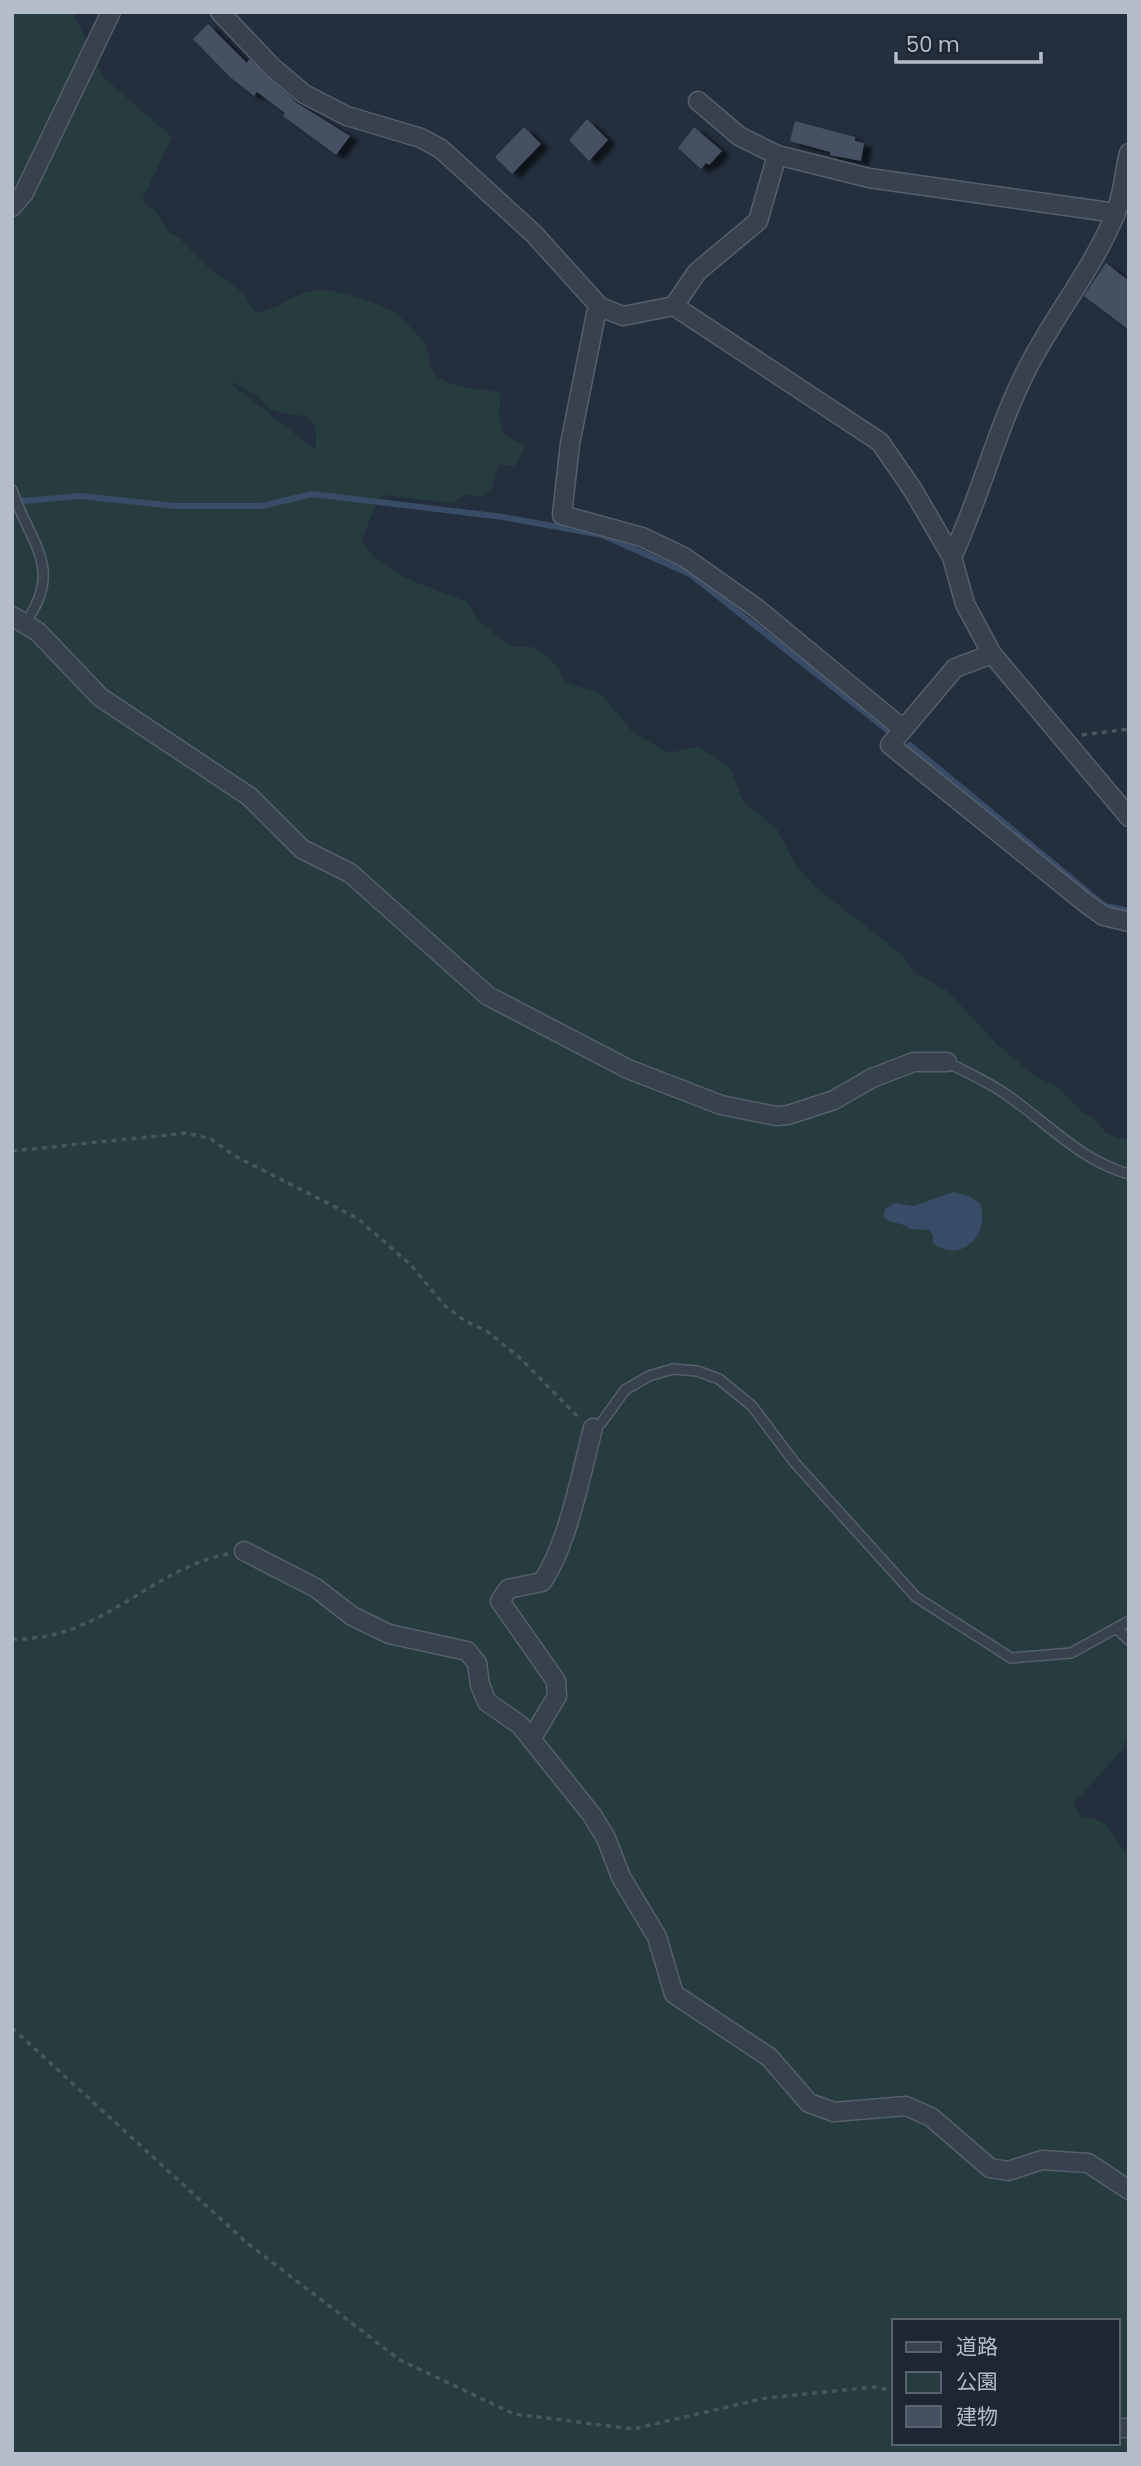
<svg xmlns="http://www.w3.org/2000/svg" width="1141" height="2466" viewBox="0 0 1141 2466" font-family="Poppins,'Noto Sans JP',sans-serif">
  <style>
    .green { fill: #263c3f; fill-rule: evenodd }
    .water { fill: #394c67 }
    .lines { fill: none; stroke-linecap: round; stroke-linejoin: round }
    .stream { stroke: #394c67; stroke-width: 6 }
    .building { fill: #455162; filter: url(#shadow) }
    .service-casing { stroke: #565f6c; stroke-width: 12 }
    .minor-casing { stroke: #565f6c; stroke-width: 21 }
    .path { stroke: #44595c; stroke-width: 3.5; stroke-dasharray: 5 5; stroke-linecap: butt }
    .service { stroke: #38414e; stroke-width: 9 }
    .minor { stroke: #38414e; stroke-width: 18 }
  </style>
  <defs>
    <filter id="shadow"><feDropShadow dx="8" dy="4.5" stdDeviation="2" flood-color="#0009"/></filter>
  </defs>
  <rect width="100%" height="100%" fill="#242f3e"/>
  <!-- green -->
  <path class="green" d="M12 12H73L104 78 172 137 142 200 157 213 168 232 180 239 212 271 245 294 250 307 257 312C279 311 295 290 321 290 338 290 382 304 397 314 400 316 424 341 426 345 432 357 425 368 439 378 455 389 481 388 501 393L499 416 503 434 525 447 515 466 498 464 492 489 481 498 467 494 452 503 384 495 378 499 362 540 372 555 403 577 467 602 478 621 512 647H532L546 655 559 669 564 682 601 694 632 731 667 753 699 747 730 767 743 802 777 829 797 867 817 888 901 954 915 973 947 991 998 1045 1033 1075 1056 1086 1081 1111 1094 1118 1105 1132 1117 1138 1129 1139V1733L1122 1750 1073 1804 1080 1816C1119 1821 1104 1835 1129 1854V2454H12ZM234 382 246 391 255 393C261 398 265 406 271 409 298 421 320 404 316 450L232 385ZM894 2321H1118V2443H894Z"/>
  <!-- water -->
  <path class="water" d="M953 1192 968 1196 980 1203C991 1237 959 1264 933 1243V1235L929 1230 910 1229C901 1221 890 1225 883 1216L886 1208 894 1203 914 1206Z"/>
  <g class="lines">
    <!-- stream -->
    <g class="stream">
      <path d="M16 499 24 501 80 496 175 506H262L312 494 503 517 602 535 690 574 892 734"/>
      <path d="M910 745 1105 906 1129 911"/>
    </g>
  </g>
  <!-- building -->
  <g class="building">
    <path d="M208 24 247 63 249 59 297 103 350 136 336 155 283 116 285 113 257 92 254 96 230 77 193 39Z"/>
    <path d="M587 119 608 140 589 161 569 140Z"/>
    <path d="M795 121 855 137V141L864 143 861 161 830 155V152L790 141Z"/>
    <path d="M524 127 541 144 512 174 495 157Z"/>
    <path d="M694 127 722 151 709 165 706 163 701 169 678 148Z"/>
    <path d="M1106 263 1129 281V330L1084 296Z"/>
  </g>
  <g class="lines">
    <defs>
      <g id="service">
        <path d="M12 490C30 544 64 567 26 622"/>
        <path d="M947 1062C965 1072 984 1080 1001 1091 1044 1119 1078 1160 1129 1174"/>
        <path d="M593 1428 602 1422 625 1390 649 1376 673 1369 697 1371 719 1379 752 1406 795 1463 916 1597 1011 1658 1071 1653 1129 1621"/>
        <path d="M1117 1629 1129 1640"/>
      </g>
      <g id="minor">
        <path d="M220 12 272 67 304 94 347 116 421 138 441 149 534 234 600 307 623 316 674 306 880 442 913 490 952 557 965 604 992 654 1129 817"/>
        <path d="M698 101 739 136 777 155 869 178 1116 213"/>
        <path d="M12 207 24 193 111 12"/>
        <path d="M674 306 697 272 758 221 777 155"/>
        <path d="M600 307 596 314 570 444 562 515 642 537 684 557 755 607 903 729"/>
        <path d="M952 557C981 495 996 430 1027 369 1054 316 1092 270 1115 215 1123 196 1124 173 1129 153"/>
        <path d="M12 616 38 632 100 697 250 797 302 849 350 873 488 996 628 1069 721 1105 776 1116 788 1115 834 1100 872 1078 914 1062H947"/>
        <path d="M992 654 955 668 890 745 1088 905 1104 916 1129 922"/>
        <path d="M244 1551 316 1588 352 1616 389 1634 467 1651 477 1663 480 1685 487 1702 520 1725 592 1815 606 1838 621 1877 657 1937 674 1994 769 2057 809 2103 834 2112 906 2106 931 2117 990 2168 1008 2171 1042 2160 1088 2163 1129 2190"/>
        <path d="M532 1738 557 1696 556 1681 500 1601 508 1589 542 1582C568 1544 581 1474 593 1428"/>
        <path d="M1118 2428H1129"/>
      </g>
    </defs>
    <!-- service casing -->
    <use href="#service" class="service-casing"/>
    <!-- minor casing -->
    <use href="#minor" class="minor-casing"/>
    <!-- path -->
    <g class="path">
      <path d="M1082 735 1129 729"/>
      <path d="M12 1151 187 1133 211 1139 235 1156 357 1218 411 1265 445 1306 465 1321 487 1331 520 1358 580 1419"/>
      <path d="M12 1639C102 1641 151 1568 228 1554"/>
      <path d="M12 2028 247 2243 400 2360 514 2414 633 2429 766 2398 874 2387 894 2391"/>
    </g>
    <!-- service -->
    <use href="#service" class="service"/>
    <!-- minor -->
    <use href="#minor" class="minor"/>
  </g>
  <!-- border -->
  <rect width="1141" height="2466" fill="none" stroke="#b4bcc9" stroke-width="28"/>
  <!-- legend -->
  <rect x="892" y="2319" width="228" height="126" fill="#1d2633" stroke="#59626f" stroke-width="2"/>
  <rect x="906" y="2342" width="35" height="10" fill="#38414e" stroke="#59626f" stroke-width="2"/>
  <text x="956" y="2354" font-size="21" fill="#b4bcc9">道路</text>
  <rect x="906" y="2372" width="35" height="21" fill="#263c3f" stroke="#59626f" stroke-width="2"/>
  <text x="956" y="2389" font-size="21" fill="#b4bcc9">公園</text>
  <rect x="906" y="2406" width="35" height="21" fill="#455162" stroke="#59626f" stroke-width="2"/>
  <text x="956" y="2424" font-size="21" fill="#b4bcc9">建物</text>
  <!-- scale -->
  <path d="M896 52v10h145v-10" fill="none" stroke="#b4bcc9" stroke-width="3.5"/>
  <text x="906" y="52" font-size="21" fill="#b4bcc9" stroke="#1d2633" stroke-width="5" paint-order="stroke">50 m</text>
</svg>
